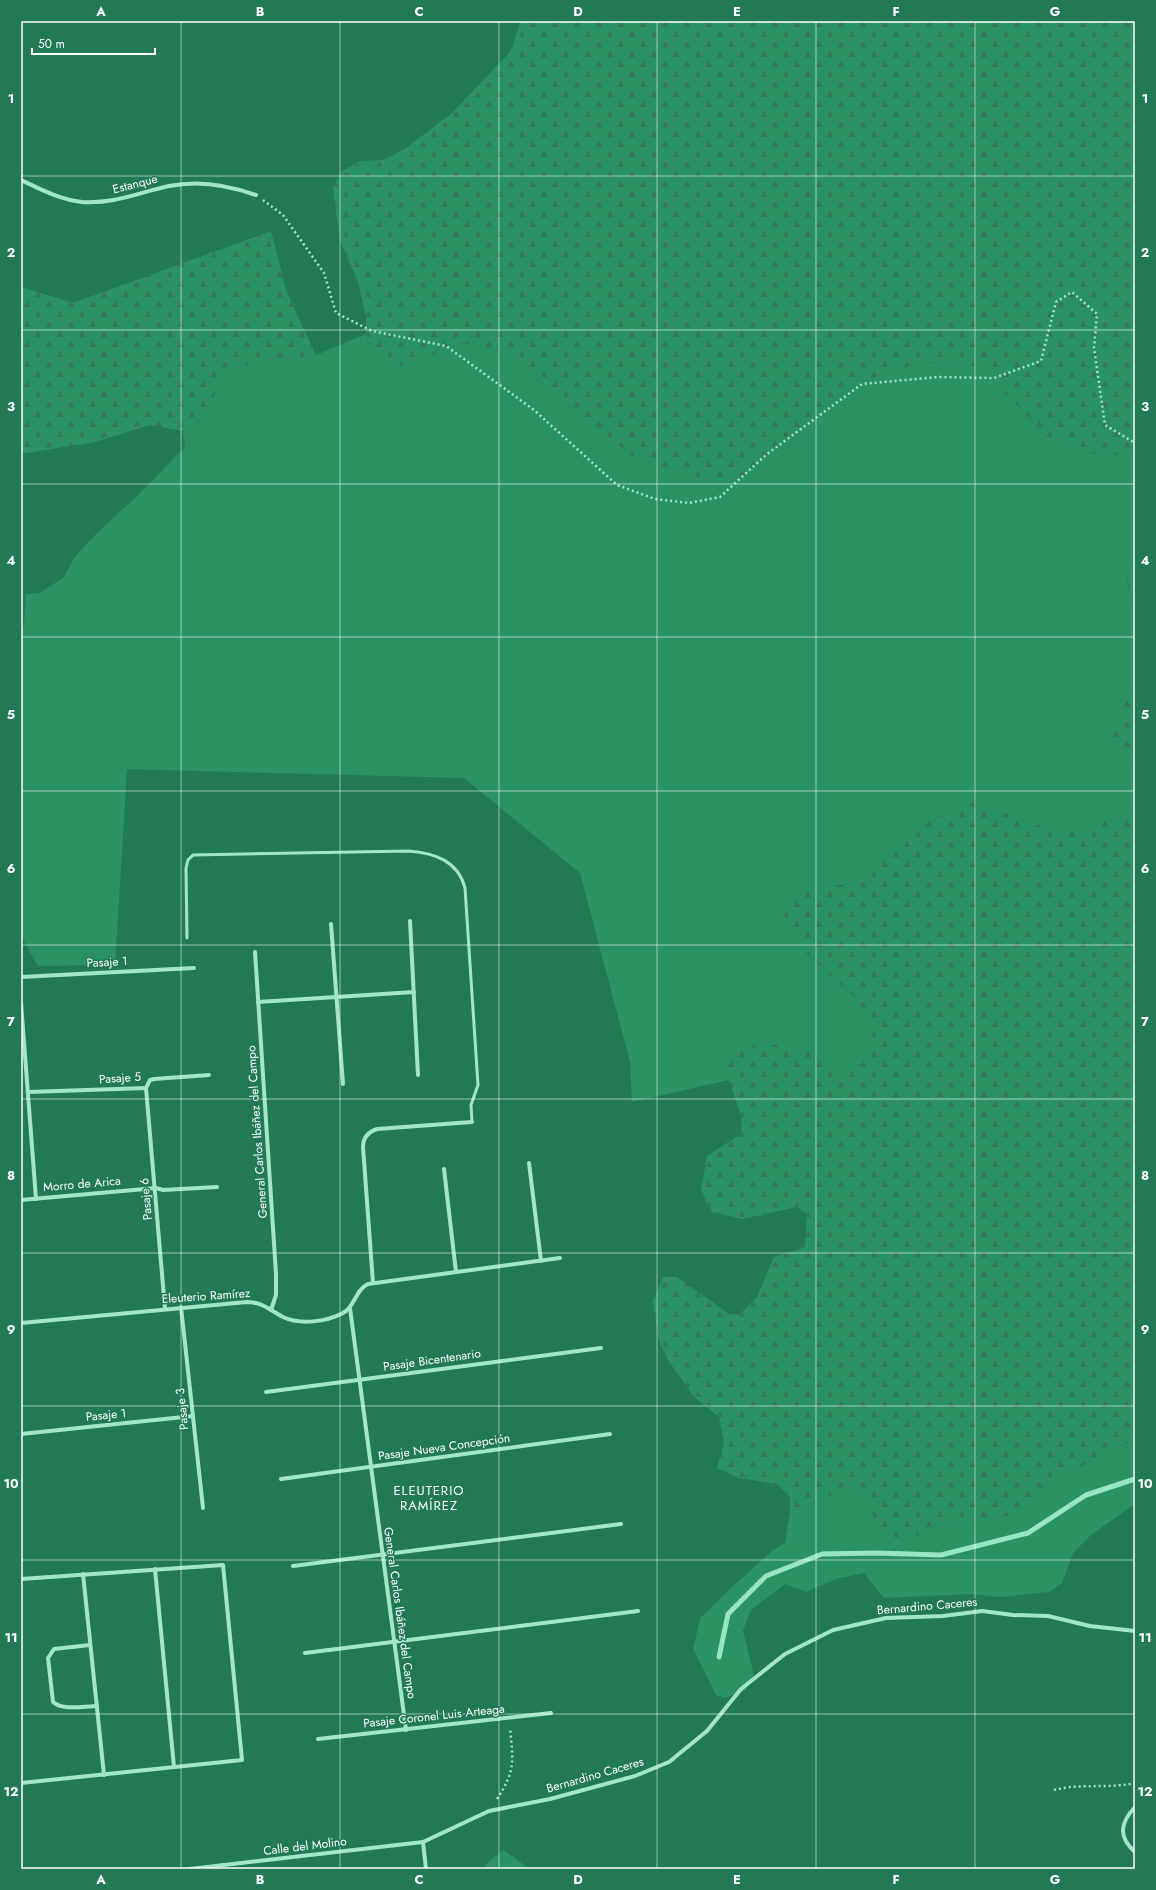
<svg xmlns="http://www.w3.org/2000/svg" width="1156" height="1890" viewBox="0 0 1156 1890" font-family="Jost,sans-serif">
  <style>
    .grass { fill: #2b9263 }
    .forest { fill: url(#forest-firs) }
    .lines { fill: none; stroke-linecap: round; stroke-linejoin: round }
    .stream { stroke: #97e6c1; stroke-width: 5 }
    .path { stroke: #a3e5c7; stroke-width: 2.5; stroke-dasharray: 2 3; stroke-linecap: butt }
    .lane { stroke: #a3e5c7; stroke-width: 3 }
    .street { stroke: #a3e5c7; stroke-width: 4 }
    .grid { fill: none; stroke: #fff; stroke-width: 1; stroke-opacity: 0.55 }
    .labels { text-anchor: middle; dominant-baseline: central; stroke-width: 3; stroke-linejoin: round; paint-order: stroke }
    .street-label { font-size: 12px; fill: #fff; stroke: #217a53 }
    .neighbourhood-label { font-size: 13px; letter-spacing: 1px; fill: #fff; stroke: #217a53 }
    .neatline { fill: none; stroke: #fff; stroke-width: 1.5 }
    .grid-label { font-size: 13px; text-anchor: middle; font-weight: bold; fill: #fff }
  </style>
  <defs>
    <pattern id="forest-firs" width="22" height="20" patternUnits="userSpaceOnUse"><rect width="22" height="20" fill="#2b9263"/><path d="M5 1l3.5 6h-7zM16 11l3.5 6h-7z" fill="#38765a"/></pattern>
  </defs>
  <rect width="100%" height="100%" fill="#217a53"/>
  <!-- grass -->
  <g class="grass">
    <path d="M366 334 373 358 408 365 460 343 482 346 504 354 528 371 570 408 636 458 782 456 820 410 867 379 920 363 947 362 981 367 1047 437 1082 453 1127 455 1135 453V563L1126 572 1129 593 1135 605V687L1125 698 1120 752 1135 764V815L1125 823 1106 821 1079 829 1055 831 974 802 925 823 899 849 850 884 813 888 802 949 852 994 867 1018 876 1048 862 1064 835 1071 810 1052 728 1063 729 1080 632 1102 630 1062 580 873 464 778 127 769 115 965 38 966 21 936V628L24 625 26 594 40 593 64 577 74 558 95 535 136 497 185 447 183 431 207 415 219 381 228 372 252 363 316 355Z"/>
    <path d="M1135 1440V1504L1091 1535 1073 1553 1062 1583 1049 1592 1000 1597 971 1594 884 1598 864 1573 836 1579 806 1592 785 1584 751 1610 743 1631 754 1675 746 1690 724 1698 716 1695 693 1649 700 1619 728 1591 772 1551 785 1543 790 1512 843 1490 864 1496 874 1518 910 1539 941 1523H978L1017 1513 1046 1489 1099 1455Z"/>
    <path d="M503 1850 530 1869H485V1865Z"/>
  </g>
  <!-- forest -->
  <g class="forest">
    <path d="M521 21H1135V453L1127 455 1082 453 1047 437 981 367 947 362 920 363 867 379 820 410 782 456 756 475 692 479 636 458 570 408 528 371 504 354 482 346 460 343 408 365 395 366 373 358 366 334V316L357 279 340 241 333 188 342 171 360 161 384 160 406 148 452 113 510 52Z"/>
    <path d="M271 231 287 293 316 355 252 363 228 372 219 381 207 415 183 431 150 425 95 442 21 454V287L73 303Z"/>
    <path d="M1135 563V605L1129 593 1126 572Z"/>
    <path d="M1135 687V764L1120 752 1112 732 1125 698Z"/>
    <path d="M974 802 1055 831 1079 829 1106 821 1125 823 1135 815V1440L1099 1455 1046 1489 1018 1513 978 1523H941L910 1539 888 1536 874 1518 864 1496 843 1490 790 1512V1498L777 1484 738 1478 717 1468 724 1443 719 1417 694 1397 668 1360 659 1341 653 1301 663 1277H677L729 1314 739 1315 757 1297 774 1257 805 1247 807 1214 797 1207 742 1219 712 1212 701 1191 707 1156 741 1134 742 1119 729 1080 728 1063 746 1046 788 1044 810 1052 835 1071 862 1064 876 1048 867 1018 852 994 802 949 783 920 787 904 813 888 850 884 899 849 925 823Z"/>
  </g>
  <g class="lines">
    <!-- stream -->
    <path class="stream" d="M719 1657 728 1614 766 1576 822 1554 876 1553 941 1555 1028 1533 1086 1495 1135 1479"/>
    <!-- path -->
    <g class="path">
      <path d="M263 200 283 215 324 273 336 313 372 331 446 346 534 410 617 485 655 499 689 503 720 497 767 454 862 384 938 377 994 378 1041 361 1056 302 1072 292 1097 314 1094 348 1105 425 1135 443"/>
      <path d="M1054 1790C1080 1783 1108 1789 1135 1783"/>
      <path d="M497 1799C516 1770 513 1761 510 1728"/>
    </g>
    <!-- lane -->
    <path class="lane" d="M187 938 186 868 188 860 193 855 409 851C435 853 458 861 465 888L478 1085 471 1105 472 1122"/>
    <!-- street -->
    <g class="street">
      <path d="M21 180C40 189 61 200 82 202 115 204 137 193 169 186 198 180 228 185 256 195"/>
      <path d="M410 921 418 1075"/>
      <path d="M331 924 343 1084"/>
      <path d="M255 952 276 1274V1295L271 1310"/>
      <path d="M21 977 194 968"/>
      <path d="M258 1002 414 992"/>
      <path d="M21 1003 36 1199"/>
      <path d="M28 1092 146 1088"/>
      <path d="M529 1163 541 1261"/>
      <path d="M444 1169 456 1272"/>
      <path d="M21 1200 156 1188 163 1190 217 1187"/>
      <path d="M373 1283 363 1147C363 1137 368 1132 377 1129L472 1122"/>
      <path d="M181 1307 203 1508"/>
      <path d="M350 1308 406 1730"/>
      <path d="M165 1309 146 1088 150 1080 154 1079 209 1075"/>
      <path d="M21 1323 247 1302C262 1302 270 1310 283 1317 300 1325 326 1322 343 1313 355 1307 355 1290 368 1284L560 1258"/>
      <path d="M266 1392 601 1348"/>
      <path d="M21 1434 193 1416"/>
      <path d="M281 1479 610 1434"/>
      <path d="M293 1566 621 1524"/>
      <path d="M155 1569 174 1767"/>
      <path d="M83 1574 104 1775"/>
      <path d="M21 1579 223 1565 242 1760 21 1783"/>
      <path d="M90 1645 54 1649 48 1658 53 1702C63 1711 84 1706 97 1706"/>
      <path d="M305 1653 638 1611"/>
      <path d="M318 1739 551 1713"/>
      <path d="M1135 1807C1120 1823 1118 1837 1135 1852"/>
      <path d="M423 1842 426 1869"/>
      <path d="M190 1869 423 1842 489 1811 550 1799 635 1776 669 1762 707 1731 741 1689 785 1654 833 1630 886 1618 943 1616 982 1611 1013 1615 1048 1616 1090 1626 1135 1631"/>
    </g>
  </g>
  <!-- grid -->
  <path class="grid" d="M181 21V1869M340 21V1869M499 21V1869M657 21V1869M816 21V1869M975 21V1869M21 176H1135M21 330H1135M21 484H1135M21 637H1135M21 791H1135M21 945H1135M21 1099H1135M21 1253H1135M21 1406H1135M21 1560H1135M21 1714H1135"/>
  <g class="labels">
    <!-- street labels -->
    <g class="street-label">
      <text transform="translate(135 184) rotate(-14)">Estanque</text>
      <text transform="translate(107 962) rotate(-3)">Pasaje 1</text>
      <text transform="translate(120 1078) rotate(-4)">Pasaje 5</text>
      <text transform="translate(257 1132) rotate(-94)">General Carlos Ibáñez del Campo</text>
      <text transform="translate(82 1184) rotate(-5)">Morro de Arica</text>
      <text transform="translate(146 1199) rotate(-95)">Pasaje 6</text>
      <text transform="translate(206 1296) rotate(-4)">Eleuterio Ramírez</text>
      <text transform="translate(432 1360) rotate(-8)">Pasaje Bicentenario</text>
      <text transform="translate(182 1409) rotate(-96)">Pasaje 3</text>
      <text transform="translate(106 1415) rotate(-6)">Pasaje 1</text>
      <text transform="translate(444 1447) rotate(-8)">Pasaje Nueva Concepción</text>
      <text transform="translate(927 1606) rotate(-5)">Bernardino Caceres</text>
      <text transform="translate(400 1613) rotate(82)">General Carlos Ibáñez del Campo</text>
      <text transform="translate(434 1716) rotate(-6)">Pasaje Coronel Luis Arteaga</text>
      <text transform="translate(595 1775) rotate(-16)">Bernardino Caceres</text>
      <text transform="translate(305 1846) rotate(-7)">Calle del Molino</text>
    </g>
    <!-- neighbourhood labels -->
    <g class="neighbourhood-label">
      <text x="429" y="1490">ELEUTERIO<tspan x="429" dy="15">RAMÍREZ</tspan></text>
    </g>
  </g>
  <!-- border -->
  <rect width="1156" height="1890" fill="none" stroke="#217a53" stroke-width="44"/>
  <!-- scale -->
  <path d="M32 48v6h123v-6" fill="none" stroke="#ffffff" stroke-width="2"/>
  <text x="38" y="48" font-size="12" fill="#ffffff" stroke="#217a53" stroke-width="3" paint-order="stroke">50 m</text>
  <rect x="22" y="22" width="1112" height="1846" class="neatline"/>
  <g class="grid-label">
    <text x="101" y="16">A</text>
    <text x="260" y="16">B</text>
    <text x="419" y="16">C</text>
    <text x="578" y="16">D</text>
    <text x="737" y="16">E</text>
    <text x="896" y="16">F</text>
    <text x="1055" y="16">G</text>
    <text x="11" y="103">1</text>
    <text x="1145" y="103">1</text>
    <text x="11" y="257">2</text>
    <text x="1145" y="257">2</text>
    <text x="11" y="411">3</text>
    <text x="1145" y="411">3</text>
    <text x="11" y="565">4</text>
    <text x="1145" y="565">4</text>
    <text x="11" y="719">5</text>
    <text x="1145" y="719">5</text>
    <text x="11" y="873">6</text>
    <text x="1145" y="873">6</text>
    <text x="11" y="1026">7</text>
    <text x="1145" y="1026">7</text>
    <text x="11" y="1180">8</text>
    <text x="1145" y="1180">8</text>
    <text x="11" y="1334">9</text>
    <text x="1145" y="1334">9</text>
    <text x="11" y="1488">10</text>
    <text x="1145" y="1488">10</text>
    <text x="11" y="1642">11</text>
    <text x="1145" y="1642">11</text>
    <text x="11" y="1796">12</text>
    <text x="1145" y="1796">12</text>
    <text x="101" y="1884">A</text>
    <text x="260" y="1884">B</text>
    <text x="419" y="1884">C</text>
    <text x="578" y="1884">D</text>
    <text x="737" y="1884">E</text>
    <text x="896" y="1884">F</text>
    <text x="1055" y="1884">G</text>
  </g>
</svg>
